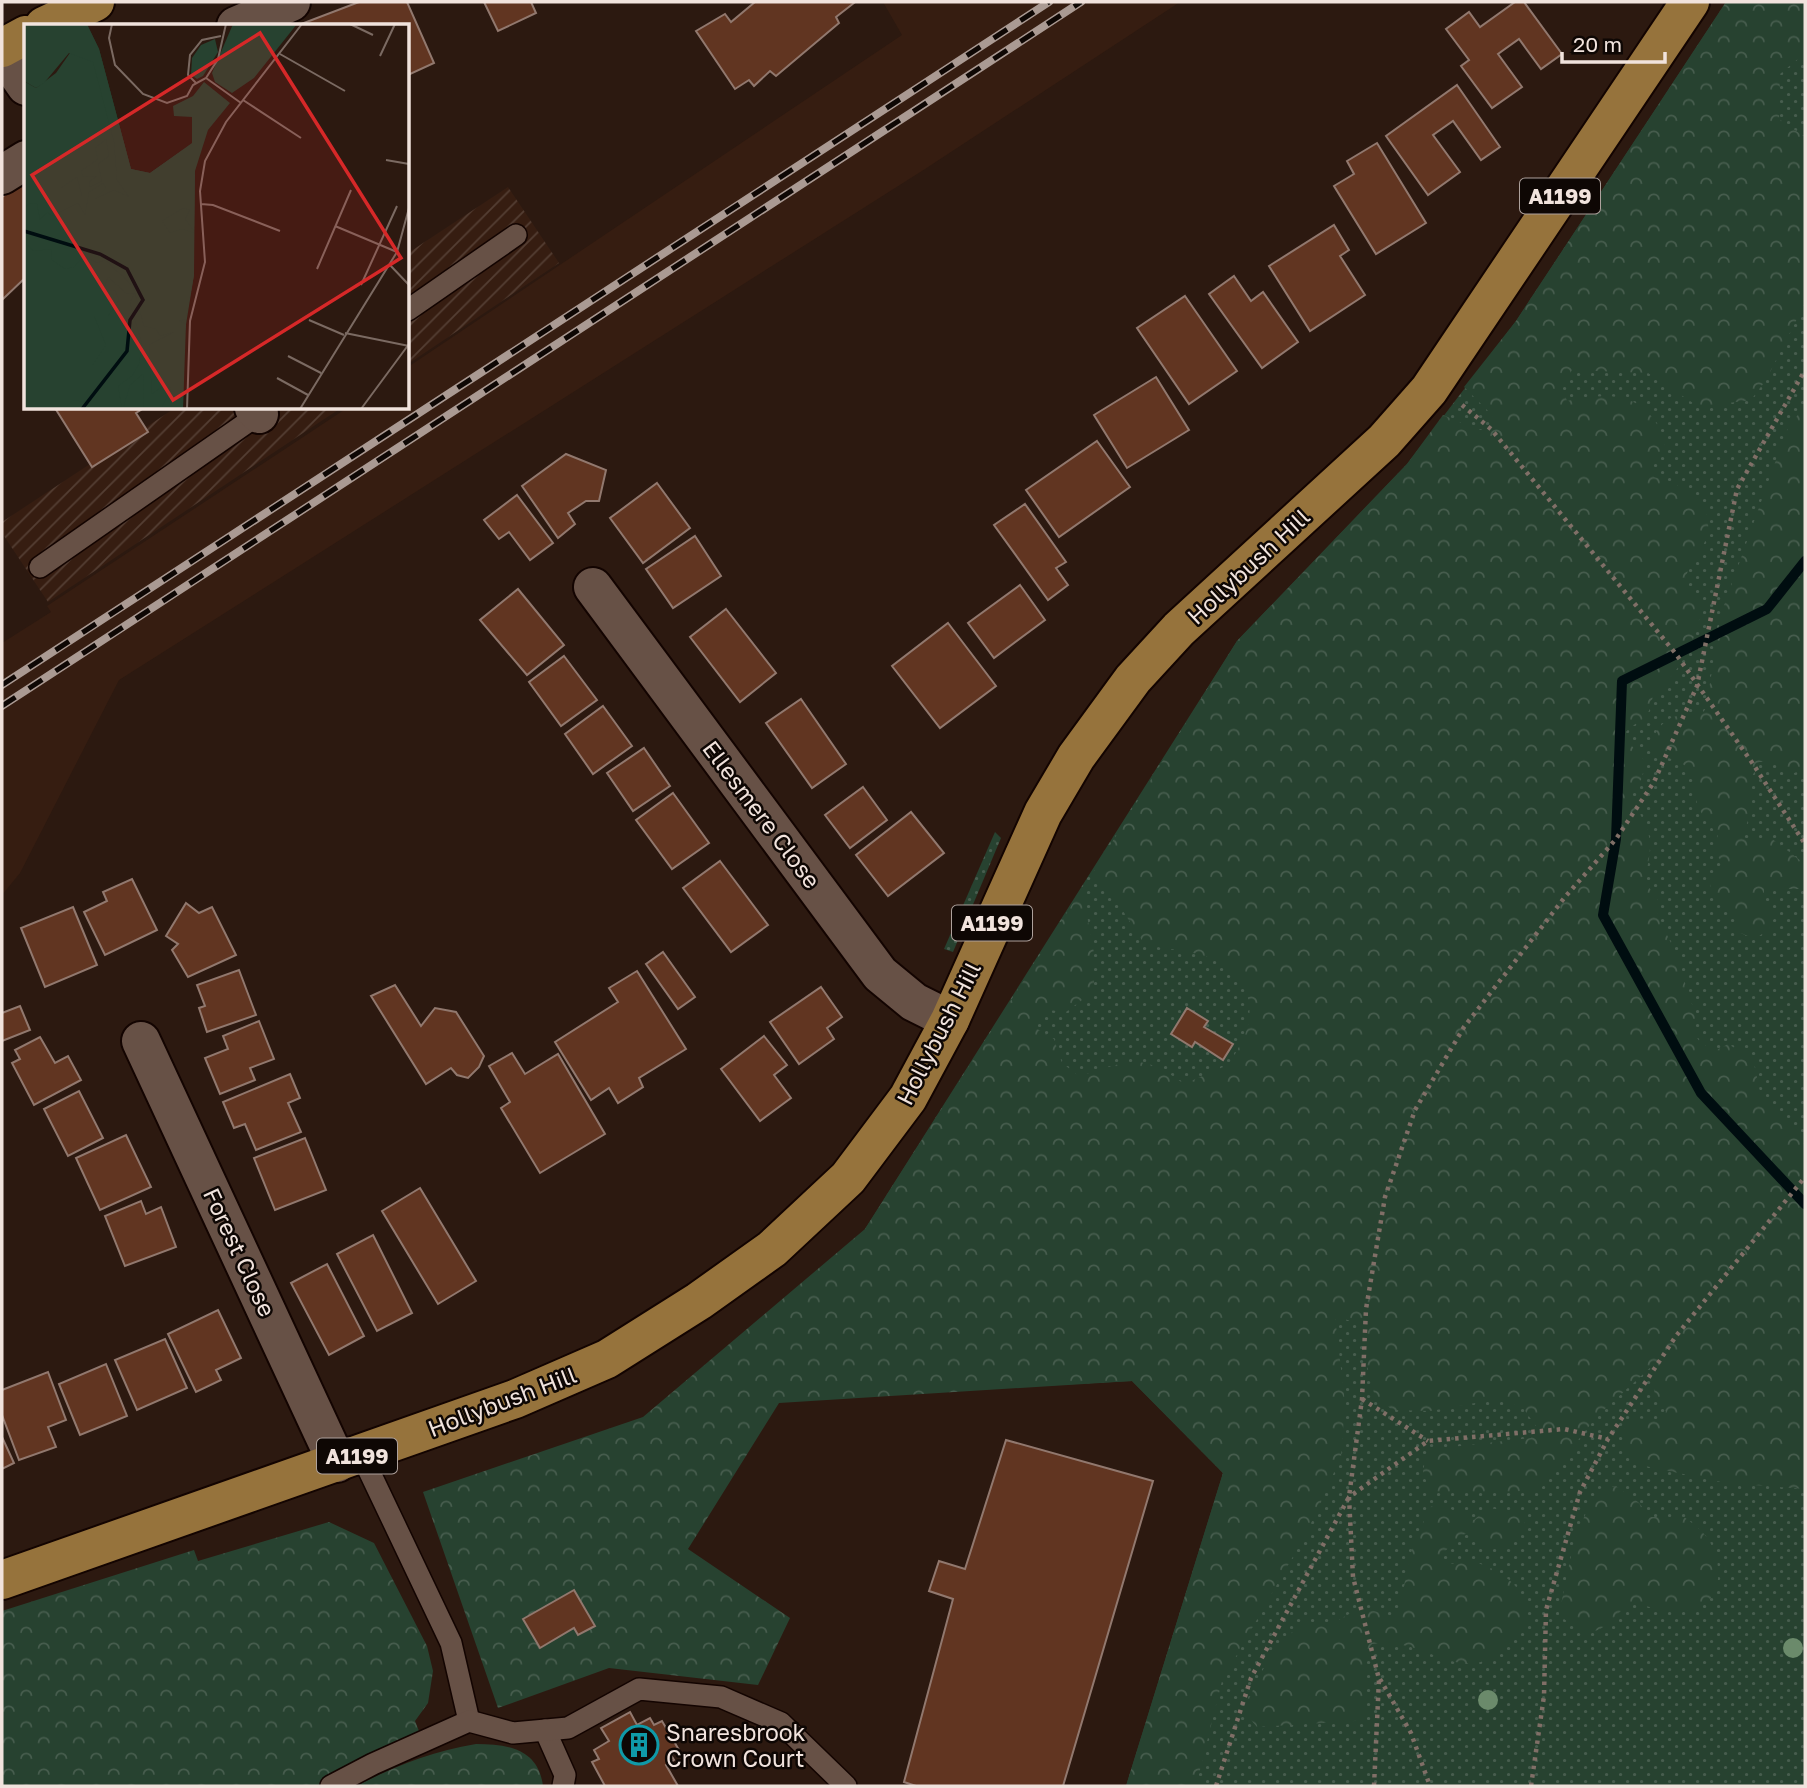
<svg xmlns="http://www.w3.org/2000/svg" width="1807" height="1788" viewBox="0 0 1807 1788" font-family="'Golos Text',sans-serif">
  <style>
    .built { fill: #361d11 }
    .industrial { fill: url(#industrial-furrows) }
    .grass { fill: url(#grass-dots) }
    .forest { fill: url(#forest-crowns) }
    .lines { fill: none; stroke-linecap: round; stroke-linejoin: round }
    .stream { stroke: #000d10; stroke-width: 10 }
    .building { fill: #613521; stroke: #91786e; stroke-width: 2 }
    .lane-casing { stroke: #130401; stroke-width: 24 }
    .street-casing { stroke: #130401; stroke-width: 42 }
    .primary-casing { stroke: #130401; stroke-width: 42 }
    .path { stroke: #806f67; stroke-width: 4.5; stroke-dasharray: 3.5 5; stroke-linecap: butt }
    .lane { stroke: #675146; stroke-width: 21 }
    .street { stroke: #675146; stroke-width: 38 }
    .primary { stroke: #96733c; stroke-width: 38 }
    .rail-casing { stroke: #aa9a93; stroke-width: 8 }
    .rail { stroke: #0e0704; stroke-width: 5; stroke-dasharray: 16; stroke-linecap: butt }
    .tree { fill: #6b8a6b }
    .labels { text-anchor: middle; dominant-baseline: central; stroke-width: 5; stroke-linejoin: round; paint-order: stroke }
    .shield { fill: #0e0704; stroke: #ada19c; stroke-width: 2 }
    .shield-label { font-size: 21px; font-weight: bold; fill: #f1e3dd }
    .street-label { font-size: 23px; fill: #f1e3dd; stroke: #0e0704 }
    .poi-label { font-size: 23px; fill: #f1e3dd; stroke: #0e0704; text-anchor: start }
    .inset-river { fill: none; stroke: #000d10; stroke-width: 3.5 }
    .inset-road { fill: none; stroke: #7b6a62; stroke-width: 2 }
    .view { fill: #d62828; fill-opacity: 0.15; stroke: #d62828; stroke-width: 3.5 }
    .inset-edge { fill: none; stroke: #f1e3dd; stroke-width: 3.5 }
  </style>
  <defs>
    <pattern id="industrial-furrows" width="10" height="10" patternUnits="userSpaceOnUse" patternTransform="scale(1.75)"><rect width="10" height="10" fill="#361d11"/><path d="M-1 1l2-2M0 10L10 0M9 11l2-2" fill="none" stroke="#543e33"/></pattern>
    <pattern id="grass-dots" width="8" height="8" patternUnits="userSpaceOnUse" patternTransform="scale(1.75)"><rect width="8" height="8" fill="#274230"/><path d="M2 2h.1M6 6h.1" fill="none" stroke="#475d4e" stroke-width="1.8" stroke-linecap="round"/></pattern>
    <pattern id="forest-crowns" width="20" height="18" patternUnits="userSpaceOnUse" patternTransform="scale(1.75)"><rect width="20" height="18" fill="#274230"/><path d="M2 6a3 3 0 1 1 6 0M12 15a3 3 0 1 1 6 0" fill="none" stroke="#475d4e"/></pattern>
  </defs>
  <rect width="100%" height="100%" fill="#2c1910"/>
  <!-- built -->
  <path class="built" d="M883 2H1180L925 169 119 680 20 873 2 895V643L51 612 47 606 347 408H408V367L902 35Z"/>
  <!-- industrial -->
  <g class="industrial">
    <path d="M508 187 559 263 408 364V253Z"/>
    <path d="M175 408H341L48 602 2 533V522Z"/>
  </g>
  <!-- grass -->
  <g class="grass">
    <path d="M1726 2H1805V1786H1126L1223 1473 1132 1381 856 1396 865 1229 1237 641 1407 464 1516 321Z"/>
    <path d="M995 832 1001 838 953 952 944 949Z"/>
  </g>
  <!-- forest -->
  <g class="forest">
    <path d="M1726 2H1805V53L1780 74 1779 119 1805 137V303L1766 380 1751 400 1699 407 1648 373 1572 370 1562 386 1567 401C1602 394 1638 390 1658 426 1662 433 1666 439 1664 447 1661 454 1652 461 1648 468L1654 477C1685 484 1722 507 1703 546 1695 562 1688 564 1684 585L1702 602C1699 637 1680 673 1653 695 1648 728 1637 716 1623 736L1646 762 1641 780 1624 793C1652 826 1655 840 1644 881L1657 898 1658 917 1680 961 1685 987 1696 1014 1693 1032 1700 1042 1715 1051 1728 1044 1753 1059 1760 1092 1805 1145V1489L1726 1483 1645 1466 1625 1448 1623 1431 1633 1418 1657 1420 1666 1412 1655 1396 1651 1367 1596 1417 1542 1487 1509 1493 1430 1492 1423 1472 1426 1454 1434 1449 1531 1438 1536 1426 1523 1408 1498 1399 1430 1411 1392 1410 1374 1393 1356 1322 1335 1317 1345 1403 1341 1457 1307 1532 1222 1681 1196 1786H1126L1223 1473 1132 1381 779 1403 688 1549 790 1618 758 1685 609 1668 498 1708 423 1492 643 1417 865 1229 1082 889 1094 953V991L1066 1012 1049 1010 1029 1024 1054 1039 1062 1063 1079 1076C1129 1062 1139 1050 1184 1084L1230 1064C1236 1051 1248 1034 1249 1019 1256 954 1192 953 1145 945L1108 888 1091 876 1237 641 1407 464 1443 415 1478 430 1491 429 1493 416 1464 387 1516 321Z"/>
    <path d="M1805 404V769L1794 773 1776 762H1759L1749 783 1752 805 1743 838H1771L1805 864V889H1764V905L1776 914 1769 929 1755 939 1738 932 1734 910C1719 904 1710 898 1710 881L1725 866 1713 850 1718 835C1710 825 1701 815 1697 803 1693 791 1699 782 1691 771 1681 758 1661 760 1650 746 1659 719 1674 712 1702 714L1706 708 1721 614 1786 432Z"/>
    <path d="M1616 1486 1638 1502 1651 1517H1684C1691 1522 1699 1528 1705 1535 1724 1558 1726 1605 1689 1610 1668 1613 1649 1606 1629 1603 1601 1630 1595 1645 1559 1615 1569 1567 1572 1532 1599 1489Z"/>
    <path d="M1440 1504 1474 1520 1487 1508 1523 1512 1525 1529 1508 1548 1488 1549 1472 1532 1462 1535 1442 1554 1446 1564C1456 1564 1469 1560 1478 1563 1524 1578 1549 1620 1500 1650 1494 1654 1485 1662 1477 1663 1443 1668 1415 1637 1372 1644 1360 1667 1364 1684 1367 1709L1355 1721 1257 1727 1244 1712C1255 1682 1287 1606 1330 1627 1351 1609 1371 1604 1393 1620L1398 1613 1412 1549 1430 1507Z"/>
    <path d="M329 1522 374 1543 427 1646 433 1671 428 1703 415 1721 419 1731 319 1786H2V1611L194 1550 198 1561Z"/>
    <path d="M476 1744C509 1744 538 1749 543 1786H356C396 1766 432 1751 476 1744Z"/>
  </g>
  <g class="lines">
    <!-- stream -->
    <path class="stream" d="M1805 561 1767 609 1622 681 1616 839 1603 915 1701 1093 1805 1204"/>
  </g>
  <!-- building -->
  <g class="building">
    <path d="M359 2H407L434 63 408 75V26H296Z"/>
    <path d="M484 2H531L536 13 498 31Z"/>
    <path d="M755 2H853L854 3 836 17 839 23 776 76 770 71 754 86 749 80 735 89 696 31 725 14 731 22Z"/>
    <path d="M1515 2H1524L1562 54 1541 69 1519 39 1498 54 1522 87 1492 108 1461 66 1469 60 1446 29 1469 12 1480 27Z"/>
    <path d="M1457 85 1500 147 1481 160 1453 121 1433 135 1460 172 1428 195 1386 136Z"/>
    <path d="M1377 143 1426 223 1376 254 1334 186 1354 174 1347 161Z"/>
    <path d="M26 178V277L2 300V197Z"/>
    <path d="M1334 225 1349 250 1340 256 1365 295 1310 331 1269 266Z"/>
    <path d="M1234 276 1251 301 1263 292 1298 342 1262 368 1209 294Z"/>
    <path d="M1185 296 1237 371 1189 404 1137 328Z"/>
    <path d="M1156 377 1189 430 1127 468 1094 415Z"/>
    <path d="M55 408H144L136 413 148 432 92 467Z"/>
    <path d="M1097 441 1130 487 1059 537 1026 490Z"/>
    <path d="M566 454 606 470 599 501H586L568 513 575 524 558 538 522 486Z"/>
    <path d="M657 483 690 528 643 563 610 518Z"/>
    <path d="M517 495 553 543 530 560 509 532 499 539 484 520Z"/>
    <path d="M1025 504 1066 562 1056 568 1068 585 1048 600 994 525Z"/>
    <path d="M695 536 721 576 673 608 646 569Z"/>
    <path d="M1020 585 1045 620 994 658 968 623Z"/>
    <path d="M518 589 564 645 527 675 480 620Z"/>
    <path d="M726 609 776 673 740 702 690 637Z"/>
    <path d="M948 623 996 686 940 728 892 666Z"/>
    <path d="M564 656 597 700 561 726 529 682Z"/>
    <path d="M801 699 846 764 812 788 766 723Z"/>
    <path d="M603 706 632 746 593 774 565 734Z"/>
    <path d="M644 748 670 786 633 811 607 773Z"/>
    <path d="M863 787 887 820 850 848 825 815Z"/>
    <path d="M673 793 709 843 672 869 636 820Z"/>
    <path d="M911 812 944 853 888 896 856 855Z"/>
    <path d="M720 861 768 925 731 952 683 888Z"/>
    <path d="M132 879 157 930 105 955 84 912 107 901 103 892Z"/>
    <path d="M186 903 199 913 212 907 236 955 188 977 172 950 178 944 166 936Z"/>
    <path d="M73 907 97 965 45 987 21 928Z"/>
    <path d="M663 952 695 997 678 1009 646 964Z"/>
    <path d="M239 970 256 1015 207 1032 199 1008 205 1006 197 985Z"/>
    <path d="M637 971 686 1049 639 1078 643 1087 618 1103 609 1088 591 1100 555 1042 618 1002 609 988Z"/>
    <path d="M395 985 421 1026 435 1008 456 1012 484 1056 479 1067 468 1078 457 1075 451 1068 426 1084 371 996Z"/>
    <path d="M821 987 842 1017 827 1028 834 1039 799 1064 770 1022Z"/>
    <path d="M20 1006 30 1030 2 1041V1013Z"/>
    <path d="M1187 1008 1208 1021 1204 1027 1233 1044 1223 1060 1195 1042 1192 1047 1171 1034Z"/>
    <path d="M259 1021 274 1059 250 1068 255 1080 220 1094 205 1058 228 1049 223 1036Z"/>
    <path d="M764 1036 787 1065 774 1075 791 1098 760 1121 721 1069Z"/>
    <path d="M40 1037 55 1063 68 1056 81 1080 34 1105 12 1063 20 1059 15 1050Z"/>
    <path d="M512 1053 525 1074 558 1054 605 1134 540 1173 501 1108 510 1102 489 1066Z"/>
    <path d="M290 1074 300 1098 288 1103 301 1132 256 1150 245 1124 234 1128 223 1102Z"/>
    <path d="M79 1091 103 1138 68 1156 44 1109Z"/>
    <path d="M126 1135 151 1187 100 1210 76 1158Z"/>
    <path d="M305 1138 326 1190 275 1210 254 1158Z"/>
    <path d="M420 1188 476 1281 438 1304 382 1211Z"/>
    <path d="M141 1201 146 1214 161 1207 176 1247 125 1266 105 1216Z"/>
    <path d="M373 1235 412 1313 377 1331 337 1254Z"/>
    <path d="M327 1264 364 1336 329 1355 291 1283Z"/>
    <path d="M218 1310 241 1358 216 1370 221 1380 196 1392 168 1334Z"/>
    <path d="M165 1339 187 1388 137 1410 115 1360Z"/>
    <path d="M106 1364 127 1416 80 1435 59 1384Z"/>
    <path d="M48 1372 66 1420 48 1427 56 1447 19 1460 2 1415V1390Z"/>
    <path d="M2 1437 14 1463 2 1469Z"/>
    <path d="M1006 1440 1153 1481 1063 1786H916L904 1782 953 1599 929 1591 939 1561 965 1569Z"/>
    <path d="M574 1590 595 1626 578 1635 574 1628 540 1648 523 1619Z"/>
    <path d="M630 1712 637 1725 650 1718 654 1725 662 1721 679 1750 671 1755 674 1760 666 1765 678 1786H605L592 1762 599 1759 594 1750 609 1741 601 1728Z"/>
  </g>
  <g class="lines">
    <defs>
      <g id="lane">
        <path d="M408 310 516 235"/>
        <path d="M40 567 265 410"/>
        <path d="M361 1454 451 1643 469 1721"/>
        <path d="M545 1730 565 1775 563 1786"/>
        <path d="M331 1786 373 1764 469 1721 513 1733 568 1728 639 1689 721 1697 781 1723 846 1786"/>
      </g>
      <g id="street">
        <path d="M236 26 291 2"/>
        <path d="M2 52 26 86"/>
        <path d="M2 175 26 160"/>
        <path d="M254 408 259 414"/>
        <path d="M593 587 880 974 914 1002 950 1020"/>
        <path d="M141 1041 337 1463"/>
      </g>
      <g id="primary">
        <path d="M44 26 95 2"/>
        <path d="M2 48 26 35"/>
        <path d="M2 1580 515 1399 607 1359 699 1301 772 1249 848 1178 908 1098 950 1020 1043 813 1076 757 1133 679 1179 629 1384 441 1429 390 1690 2"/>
      </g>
    </defs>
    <!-- lane casing -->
    <use href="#lane" class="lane-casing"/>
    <!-- street casing -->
    <use href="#street" class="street-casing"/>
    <!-- primary casing -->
    <use href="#primary" class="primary-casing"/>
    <!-- path -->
    <g class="path">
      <path d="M1462 405 1491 429 1676 654 1753 764 1805 844"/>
      <path d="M1362 1399 1428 1441"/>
      <path d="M1380 1679 1411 1733 1430 1786"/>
      <path d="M1216 1786 1251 1678 1349 1497 1362 1399 1366 1309 1385 1197 1415 1110 1464 1027 1565 897 1616 839 1654 782 1697 686 1737 489 1805 370"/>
      <path d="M1374 1786 1379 1679 1353 1577 1349 1497 1428 1441 1564 1429 1608 1439"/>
      <path d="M1531 1786 1544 1696 1546 1610 1580 1492 1608 1439 1676 1336 1805 1177"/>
    </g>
    <!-- lane -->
    <use href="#lane" class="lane"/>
    <!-- street -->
    <use href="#street" class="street"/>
    <!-- primary -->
    <use href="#primary" class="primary"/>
    <defs>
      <g id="rail">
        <path d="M2 685 1049 2"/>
        <path d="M2 706 1081 2"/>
      </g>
    </defs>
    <!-- rail casing -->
    <use href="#rail" class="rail-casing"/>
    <!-- rail -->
    <use href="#rail" class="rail"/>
  </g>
  <!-- trees -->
  <g class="tree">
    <circle cx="1793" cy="1648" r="10"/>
    <circle cx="1488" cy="1700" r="10"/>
  </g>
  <!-- icons -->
  <defs>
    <symbol id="building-ring" viewBox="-11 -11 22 22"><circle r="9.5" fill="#0e0704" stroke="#0f9aa8" stroke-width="1.5"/><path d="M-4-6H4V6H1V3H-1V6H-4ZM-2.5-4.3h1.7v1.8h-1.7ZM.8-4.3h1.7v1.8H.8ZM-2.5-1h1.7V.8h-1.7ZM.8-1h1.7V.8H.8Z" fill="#0f9aa8"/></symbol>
  </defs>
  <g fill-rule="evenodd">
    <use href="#building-ring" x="617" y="1723" width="44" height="44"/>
  </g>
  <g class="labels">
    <!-- shield labels -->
    <g class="shield">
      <rect x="1520" y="178.5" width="80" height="35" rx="5"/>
      <rect x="952" y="905.5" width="80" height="35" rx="5"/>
      <rect x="317" y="1438.5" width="80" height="35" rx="5"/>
    </g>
    <g class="shield-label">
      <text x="1560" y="196">A1199</text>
      <text x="992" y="923">A1199</text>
      <text x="357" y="1456">A1199</text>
    </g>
    <!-- street labels -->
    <g class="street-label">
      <text transform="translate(1248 566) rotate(-43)">Hollybush Hill</text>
      <text transform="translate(762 814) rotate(53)">Ellesmere Close</text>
      <text transform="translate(938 1033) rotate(-63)">Hollybush Hill</text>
      <text transform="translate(240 1252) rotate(65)">Forest Close</text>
      <text transform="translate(502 1401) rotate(-21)">Hollybush Hill</text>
    </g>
    <!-- poi labels -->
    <g class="poi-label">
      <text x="666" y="1732">Snaresbrook<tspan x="666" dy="26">Crown Court</tspan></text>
    </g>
  </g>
  <!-- overview -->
  <g transform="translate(24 24)">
    <rect width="385" height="385" fill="#2c1910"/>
    <path d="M64 3 75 25 107 145 126 149 159 126 171 147 170 251 160 313 159 385H0V57L12 64 32 49Z" fill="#274230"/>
    <path d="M0 0H63L75 25 107 145 126 149 168 119V93L150 92 149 82 169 72 180 58 206 79 184 106 171 147 170 207 161 195 166 186 159 184 138 197 146 209 158 205 170 209V251L162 295 155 297 162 300 159 385H137L147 365 143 359 128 370 125 321 150 308 136 312 132 305 120 302 109 262 81 236 73 239 60 232 50 243 41 245 28 236 27 225 10 227 3 221 0 184 6 179 13 180 16 196 23 188 28 192 54 179 61 191 65 168 79 159 82 164 71 175 90 166 105 173 93 156 90 118 69 38 45 29 20 59 12 64 0 57ZM209 0H273L230 54 208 69 191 58 188 49ZM191 15 194 28 179 52 173 55 167 51 168 34 177 21ZM82 115 85 132 74 140 78 157 66 163 65 158 73 152 59 153 57 147 74 135 71 124ZM53 153 58 172H37V164ZM84 253 102 269 110 270 106 279 118 320 115 340 108 352 94 362 98 385H40L49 376 61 378 68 367V342L82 321 70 292H84L95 276 91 266 79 267ZM119 350 120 385H99L106 361Z" fill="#274230"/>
    <path class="inset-river" d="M0 207 76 230 103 245 119 276 106 296 103 327 58 385"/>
    <path class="inset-road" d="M88 0 85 14 91 41 119 70 143 79 163 72 169 61 182 54 194 35 202 0M326 0 349 11M256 30 321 67M356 32 371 0M182 54 217 79M172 59 164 51 166 31 178 16 197 12M219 76 277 114M362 136 385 140M177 180 189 181 256 207M311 202 373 228M365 240 385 261M293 245 327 166M337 261 373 182M285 296 320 311M321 309 385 322M264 332 297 349M253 354 284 371M163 385 166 297 181 238 176 167 181 137 202 98 278 0M276 385 373 228 385 184M337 385 385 320"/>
    <path class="view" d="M236 9 377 234 149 376 8 151Z"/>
    <rect width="385" height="385" class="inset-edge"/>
  </g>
  <!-- border -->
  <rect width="1807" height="1788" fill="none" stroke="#f1e3dd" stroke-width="7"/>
  <!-- scale -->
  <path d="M1562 52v10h103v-10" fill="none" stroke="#f1e3dd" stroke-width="3.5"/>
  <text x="1573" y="52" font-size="21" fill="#f1e3dd" stroke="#0e0704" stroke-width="5" paint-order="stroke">20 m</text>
</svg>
